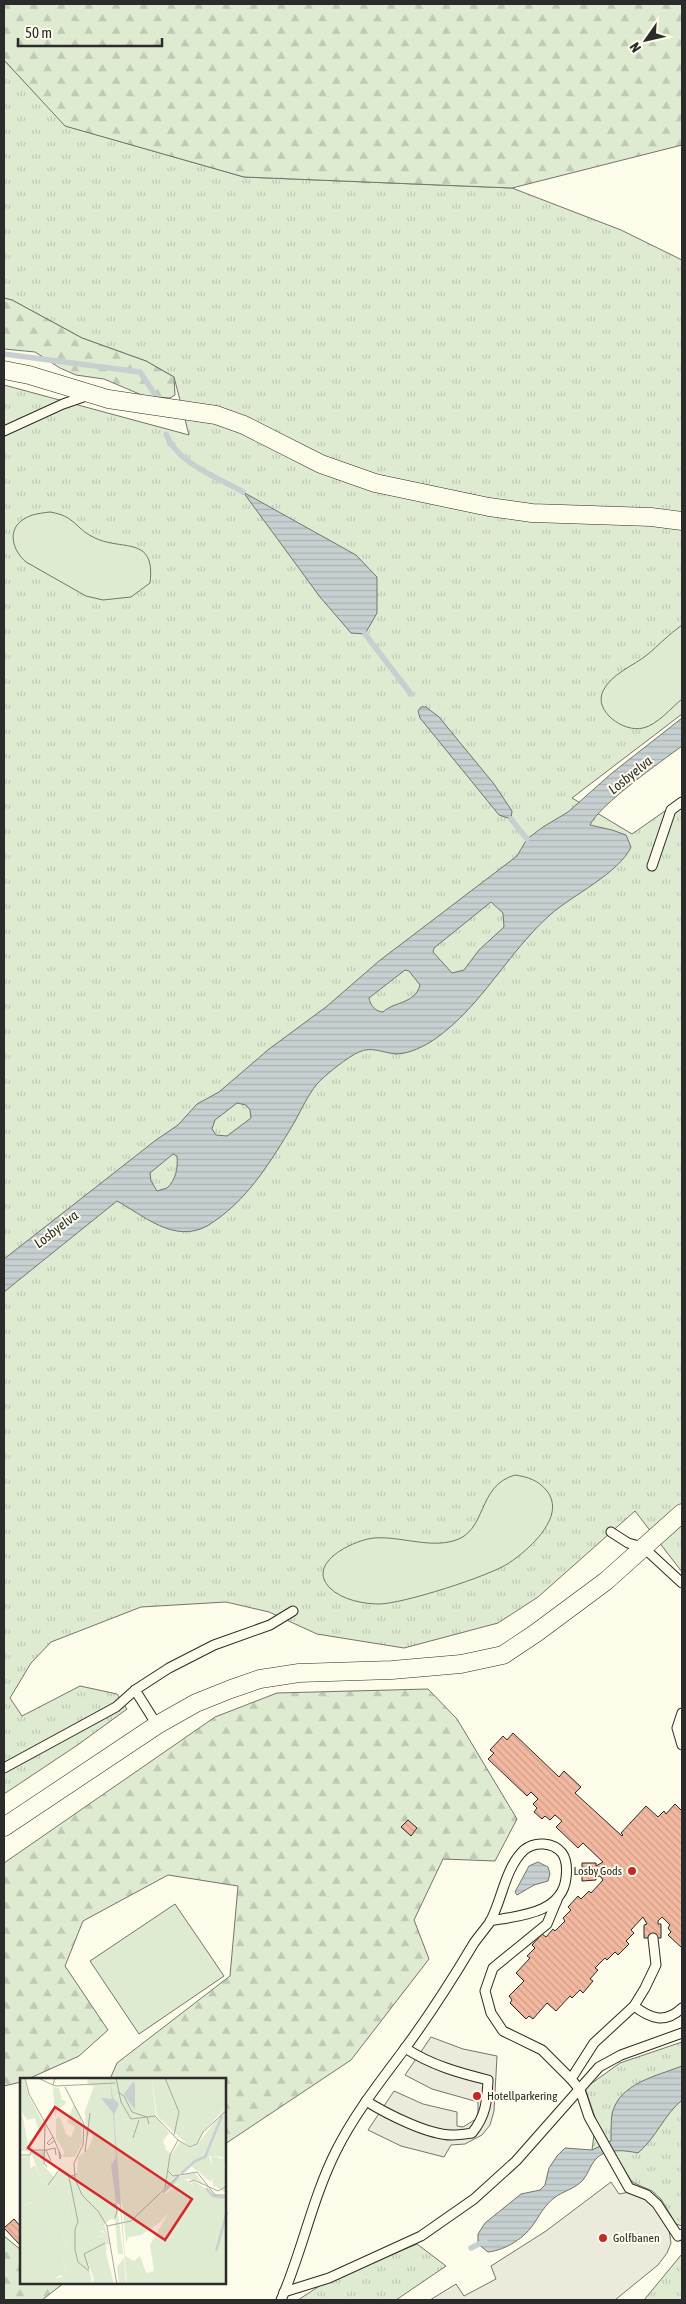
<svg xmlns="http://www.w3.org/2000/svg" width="686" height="2304" viewBox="0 0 686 2304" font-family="'Asap Condensed',sans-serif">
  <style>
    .grass { fill: url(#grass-tufts); stroke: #74746e }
    .forest { fill: url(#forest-firs); stroke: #74746e }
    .pitch { fill: #deebd1; stroke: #74746e }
    .parking { fill: #eceadb; stroke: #74746e }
    .water { fill: url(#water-rules); stroke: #74746e; fill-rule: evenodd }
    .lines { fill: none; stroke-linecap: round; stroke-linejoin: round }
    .stream { stroke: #c7d0d0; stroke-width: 5.5 }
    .building { fill: url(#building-back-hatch); stroke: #2b2b2b }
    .lane-casing { stroke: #2b2b2b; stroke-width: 11 }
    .street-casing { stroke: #2b2b2b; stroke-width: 19 }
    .lane { stroke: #fdfbea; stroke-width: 9 }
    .street { stroke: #fdfbea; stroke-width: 18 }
    .poi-dot { fill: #c62828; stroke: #fdfbea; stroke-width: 2 }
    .labels { text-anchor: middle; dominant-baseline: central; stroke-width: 4; stroke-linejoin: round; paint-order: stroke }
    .poi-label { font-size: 12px; fill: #2b2b2b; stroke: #fdfbea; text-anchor: start }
    .water-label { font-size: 14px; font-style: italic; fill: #2b2b2b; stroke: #fdfbea }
    .inset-river { fill: none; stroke: #c7d0d0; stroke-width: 2.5 }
    .inset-road { fill: none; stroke: #a9a89e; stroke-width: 1 }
    .view { fill: #d62828; fill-opacity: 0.15; stroke: #d62828; stroke-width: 2.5 }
    .inset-edge { fill: none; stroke: #2b2b2b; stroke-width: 2.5 }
  </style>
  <defs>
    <pattern id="grass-tufts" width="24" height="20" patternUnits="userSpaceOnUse" patternTransform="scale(1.25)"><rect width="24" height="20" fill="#deebd1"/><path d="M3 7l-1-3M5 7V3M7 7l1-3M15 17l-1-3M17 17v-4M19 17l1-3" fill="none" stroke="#bfcab4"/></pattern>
    <pattern id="forest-firs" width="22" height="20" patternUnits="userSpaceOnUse" patternTransform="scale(1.25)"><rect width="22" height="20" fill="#deebd1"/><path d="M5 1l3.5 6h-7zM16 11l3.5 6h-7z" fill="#bfcab4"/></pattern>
    <pattern id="water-rules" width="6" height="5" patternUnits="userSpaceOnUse" patternTransform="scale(1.25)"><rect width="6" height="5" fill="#c7d0d0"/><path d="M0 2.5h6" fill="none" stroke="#abb3b3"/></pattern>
    <pattern id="building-back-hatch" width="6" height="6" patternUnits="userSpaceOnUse" patternTransform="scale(1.25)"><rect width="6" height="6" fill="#f2b8a0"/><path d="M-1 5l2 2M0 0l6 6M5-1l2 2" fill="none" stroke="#d09e8a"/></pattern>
  </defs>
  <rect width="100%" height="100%" fill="#fdfbea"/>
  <!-- grass -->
  <g class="grass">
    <path d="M4 60 66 126 244 177 512 188 621 230 682 260V714L572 798 632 834 682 799V1572L635 1511 538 1597 498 1623 404 1648 317 1634 269 1612 226 1602 141 1607 51 1642 31 1663 10 1698 22 1716 80 1686 117 1694 127 1709 79 1744 4 1794V385L189 435 174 377 146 361 82 338 12 300 4 298Z"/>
    <path d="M682 2042V2226L676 2224 661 2199 652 2191 632 2182 614 2153 592 2150 596 2120 585 2088 620 2063Z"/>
    <path d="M417 2244 446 2266 396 2300H298L321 2285Z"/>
    <path d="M682 2254V2300H644Z"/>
  </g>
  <!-- forest -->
  <g class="forest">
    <path d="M4 4H682V145L512 188 244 177 65 126 4 60Z"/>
    <path d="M4 298 12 300 82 338 146 361 174 377 175 395 170 398 144 396 104 379 76 375 60 368 35 352 4 349Z"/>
    <path d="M428 1689 457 1719 517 1819 495 1861 443 1859 414 1920 429 1959 351 2060 225 2144V2079H110L117 2063 230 1976 238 1886 168 1875 83 1921 65 1966 108 2030 79 2056 28 2079H21V2082L4 2086V1863L215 1717 277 1693Z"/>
    <path d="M4 2236 21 2250V2283H64L42 2300H4Z"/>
  </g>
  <!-- pitch -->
  <g class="pitch">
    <path d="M50 512C75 516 75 528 93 537 121 552 156 534 150 583L131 597 103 600 86 596 26 562C13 551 6 530 24 519 31 514 42 513 50 512Z"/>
    <path d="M682 625V699C671 708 657 725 643 728 624 733 593 711 603 691 611 674 633 666 647 655 659 645 669 634 682 625Z"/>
    <path d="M515 1475C528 1477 538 1480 547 1491 567 1517 528 1550 509 1563 490 1576 402 1604 379 1604 364 1604 342 1600 330 1588 305 1563 354 1540 374 1538 400 1536 428 1548 453 1541 488 1532 476 1486 515 1475Z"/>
    <path d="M175 1904 224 1976 139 2034 90 1961Z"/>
  </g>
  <!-- parking -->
  <g class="parking">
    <path d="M431 2037 463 2049 497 2056 494 2111 490 2125 482 2135 465 2144 451 2145 444 2157 401 2146 368 2130 394 2091 423 2104 457 2112V2126L463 2127 476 2119 478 2112V2102L432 2089 405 2075Z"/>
    <path d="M611 2182 619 2194 630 2192 652 2200 668 2223 671 2243 667 2253 658 2265 615 2300H430L456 2284 464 2296 496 2279 491 2266 546 2231Z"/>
  </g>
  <!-- water -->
  <g class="water">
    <path d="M243 492 356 555 377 577V613L365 634 351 633 320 597Z"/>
    <path d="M421 707H426L439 717 494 784 512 811 511 819 499 815 420 718 418 711Z"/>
    <path d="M682 718V746C662 761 599 805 590 825L612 830 626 835 631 847C619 873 573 895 551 914 508 952 482 1006 435 1039 425 1046 409 1054 396 1054 384 1053 371 1046 359 1052 349 1056 325 1075 317 1084 308 1095 301 1110 294 1123 271 1161 247 1202 207 1226 174 1244 143 1215 117 1201L4 1292V1259L156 1140 178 1125 197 1104 219 1092 269 1049 326 1007 379 961 517 856 527 839 543 827 568 812 612 773ZM491 902 503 913 504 927 479 950 464 970 452 973 433 952 434 948ZM405 970 409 971 420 985C415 1004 395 1001 383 1012 376 1012 370 1005 369 998ZM237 1103 246 1105 250 1110 251 1118 227 1136 216 1135 212 1129 215 1120ZM173 1154 177 1156C178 1168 176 1180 167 1188L157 1191 151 1181 150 1173Z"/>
    <path d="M538 1862 548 1867 550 1874 548 1881 534 1885 517 1895 515 1892 529 1866Z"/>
    <path d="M682 2066V2100C664 2115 656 2138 638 2153 624 2150 605 2148 595 2160 590 2166 588 2174 583 2180 575 2189 563 2191 554 2198 545 2205 541 2213 535 2222 525 2238 506 2250 488 2252L478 2244V2234L485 2223 521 2194 540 2190 545 2185 549 2168 557 2156 565 2148 592 2150 611 2141C611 2132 611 2122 612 2114 619 2083 657 2076 682 2066Z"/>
  </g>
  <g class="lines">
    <!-- stream -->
    <g class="stream">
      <path d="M4 354 140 372 158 399"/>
      <path d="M166 434C177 463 217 477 243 492"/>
      <path d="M365 634 411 694"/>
      <path d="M511 819 527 839"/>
      <path d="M471 2248 485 2241"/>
    </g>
  </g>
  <!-- building -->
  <g class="building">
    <path d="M513 1733 559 1777 564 1771 581 1787 575 1793 622 1836 623 1835 621 1833 646 1806 658 1817 664 1811 666 1814 675 1804 682 1811V1948L668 1935 671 1932 668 1928 670 1925 662 1917 658 1921V1924H661V1938H644V1925L647 1924 643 1917 631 1930 634 1933 626 1941 629 1944 618 1955 615 1952 607 1960 605 1958 595 1968 598 1970 590 1979 593 1981 583 1993 580 1990 572 1998 570 1996 556 2011 547 2003 533 2019 529 2016 526 2019 510 2003 512 2000 509 1996 524 1981 516 1973 530 1958 527 1956 535 1948 532 1945 542 1934 546 1937 553 1929 555 1931 565 1921 563 1918 571 1910 568 1907 578 1896 581 1899 589 1891 591 1893 603 1880 600 1876 596 1877V1880L582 1881V1863H596V1866L603 1862 583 1843 578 1848 556 1827 562 1821 555 1815 550 1820 545 1816 542 1819 534 1812 537 1808 533 1804 538 1799 531 1792 527 1796 488 1759 494 1753 490 1750 503 1736 507 1740Z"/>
    <path d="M408 1820 417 1828 411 1836 401 1827Z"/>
    <path d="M14 2219 21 2227V2246L4 2228Z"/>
  </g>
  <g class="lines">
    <defs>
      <g id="lane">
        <path d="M4 431 63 404 89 395"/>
        <path d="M652 866 671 810 682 802"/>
        <path d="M611 1532 628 1543 643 1547 682 1583"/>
        <path d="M135 1690 157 1725"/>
        <path d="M682 1713 677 1728 682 1745"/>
        <path d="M4 1768 116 1707 135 1690 169 1668 214 1645 270 1625 293 1611"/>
        <path d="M557 1900 547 1924 493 1968 485 1991 491 2013 503 2031 542 2050 571 2079"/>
        <path d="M653 1938 656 1965 645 1988 634 2006 594 2043 571 2079 580 2090 589 2117 629 2188 647 2195 657 2204 678 2236 682 2234"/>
        <path d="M634 2006C651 2019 665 2024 682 2008"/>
        <path d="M366 2101C387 2114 428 2135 452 2135 459 2135 465 2134 472 2133 486 2116 487 2101 488 2080 459 2073 431 2065 405 2048"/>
        <path d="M284 2292 329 2278 421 2236 474 2199 516 2161 599 2067 621 2055 682 2033"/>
        <path d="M281 2300C302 2252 312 2199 336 2151 354 2115 379 2083 403 2051 429 2016 452 1980 474 1943 479 1936 485 1929 490 1922 502 1900 505 1868 524 1850 535 1841 553 1842 562 1853 567 1860 567 1870 566 1878 562 1914 517 1916 490 1921"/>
      </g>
      <g id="street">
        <path d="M4 370 29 375 108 399 216 415 244 425 321 464 375 483 489 507 532 513 651 517 682 521"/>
        <path d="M4 1827 157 1725 196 1703 231 1689 260 1679 299 1673 392 1670 461 1664 503 1655 536 1633 606 1581 682 1513"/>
      </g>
    </defs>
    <!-- lane casing -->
    <use href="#lane" class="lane-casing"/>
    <!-- street casing -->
    <use href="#street" class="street-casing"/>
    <!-- lane -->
    <use href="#lane" class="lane"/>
    <!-- street -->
    <use href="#street" class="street"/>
  </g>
  <!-- markers -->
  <g class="poi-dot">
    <circle cx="632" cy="1871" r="5"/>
    <circle cx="477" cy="2096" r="5"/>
    <circle cx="603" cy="2238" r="5"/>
  </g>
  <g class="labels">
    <!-- poi labels -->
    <g class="poi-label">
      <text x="622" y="1871" text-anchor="end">Losby Gods</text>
      <text x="487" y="2096">Hotellparkering</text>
      <text x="613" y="2238">Golfbanen</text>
    </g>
    <!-- water labels -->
    <g class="water-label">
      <text transform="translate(630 775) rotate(-39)">Losbyelva</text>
      <text transform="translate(56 1229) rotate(-38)">Losbyelva</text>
    </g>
  </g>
  <!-- overview -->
  <g transform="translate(20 2078)">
    <rect width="206" height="206" fill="#fdfbea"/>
    <path d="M0 0H4L8 16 24 47 20 57 15 40 7 42 2 34 9 73H0ZM67 0H132L136 39 149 55 143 63 146 72 152 76 160 64 171 70 177 67 206 29V37L186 79 167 89 139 115 145 116 165 101 177 111 178 117 162 120 140 144 121 157 109 159 106 164 102 124 97 125 103 176H98L95 142 91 141 84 146 91 167 87 166V157L82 152 78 155 84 157 76 159 71 165 68 186 72 205 40 206 35 201 47 197 42 179 47 168 42 159 50 128 48 107 35 101 33 106 22 105 11 74 25 73 24 88 34 99 41 92 48 99 57 98 58 79 68 71 73 59 70 54 66 61 65 33 74 8 68 7ZM10 78 11 124 0 129V79ZM191 78 204 81 206 115 193 107ZM200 146 206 150V164L196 168Z" fill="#deebd1"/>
    <path d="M132 0H206V29L183 54 177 66 170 69 137 38ZM33 9 39 10 42 22 47 24 37 33 35 39ZM54 26 61 39 62 65 55 79H43L44 73 36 60V41L40 39 46 56 51 60 55 49 47 44ZM206 37V83L204 86 203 79 189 78 194 96 191 104 171 88 161 95 175 83 186 79ZM15 87 22 105 33 106 35 101 46 102 48 107 50 128 42 159 47 169 42 179 47 198V200L41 197 35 200 40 206 0 207V128L11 125 9 91ZM168 95H175L184 107 177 102 165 101 142 116 159 99ZM174 103 206 123V156V149L200 147 196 167 206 164V206H107L105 178 114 183 120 178 126 195 134 193 130 167 152 129 162 120 178 117 171 104ZM79 152 87 157 86 175 94 206H71L74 202 67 181 71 165 76 159 84 158 79 156ZM104 180 106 206H99L97 189Z" fill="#deebd1"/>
    <path d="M193 0H206V15L184 33Z" fill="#deebd1"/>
    <path d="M90 0 93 20 99 26 94 37 107 206 100 127 96 124 91 87 96 80 93 35 81 20 92 21ZM113 4 115 5V32L104 16Z" fill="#c7d0d0"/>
    <path class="inset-river" d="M161 96 175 83 185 79 202 38M186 110 193 118 207 120M143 115 159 98M196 173 207 134"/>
    <path class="inset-road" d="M5 0 9 16 33 59 41 78 40 81 39 74M18 0 33 7M35 0 33 7 36 8 95 5M96 0 101 24 111 41 135 38 158 62 170 69 177 66 183 54 207 32M145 0 159 34 154 57M45 9 64 46 63 67 54 85 55 101 62 117 78 133 87 148 97 207M98 14 104 18 112 34 127 39 129 46M25 47 24 85 27 89M33 59 27 65 29 67 34 63M113 60 119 42M26 72 35 70 36 77M65 74 70 35M1 77H10L12 72H26L31 83M148 93 153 98 177 94 195 117H207M49 99 58 144 55 151V172L58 184 69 193M169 104 174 102 198 113 207 108M28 107 39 92 49 99 57 96M145 110 150 77 158 62M95 125 97 133 95 140M87 148 111 143 159 97M69 191 64 176 85 165"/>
    <path class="view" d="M35 29 172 121 145 162 8 70Z"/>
    <rect width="206" height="206" class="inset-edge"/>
  </g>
  <!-- border -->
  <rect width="686" height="2304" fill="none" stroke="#2b2b2b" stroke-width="10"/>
  <!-- north arrow -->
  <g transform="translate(646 40) rotate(236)" stroke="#fdfbea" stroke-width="4" paint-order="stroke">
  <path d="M0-4L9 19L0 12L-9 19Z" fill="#2b2b2b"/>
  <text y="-8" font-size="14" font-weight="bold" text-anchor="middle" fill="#2b2b2b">N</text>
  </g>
  <!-- scale -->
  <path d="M18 38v8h144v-8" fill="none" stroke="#2b2b2b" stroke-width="2.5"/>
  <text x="25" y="38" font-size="15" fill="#2b2b2b" stroke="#fdfbea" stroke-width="4" paint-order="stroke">50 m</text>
</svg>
